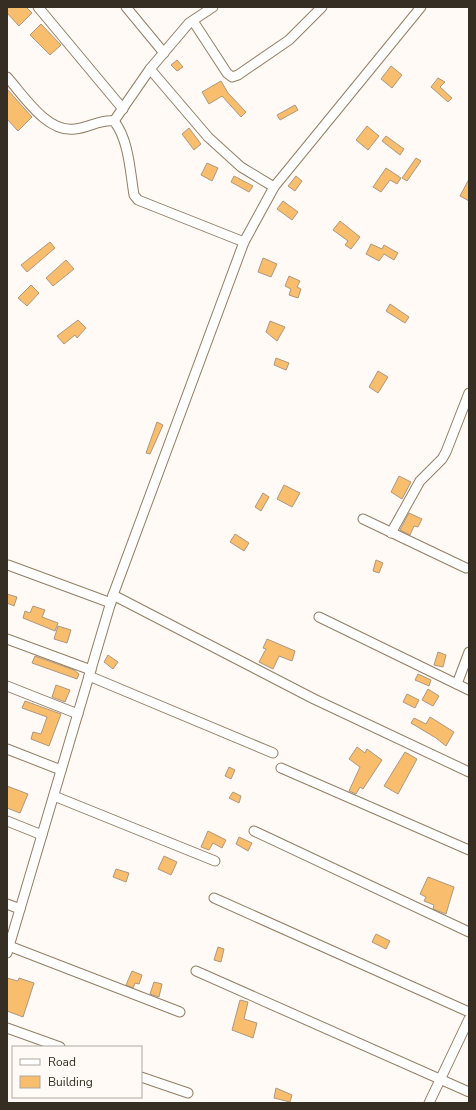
<svg xmlns="http://www.w3.org/2000/svg" width="476" height="1110" viewBox="0 0 476 1110" font-family="'Nunito Sans',sans-serif">
  <style>
    .building { fill: #f8bd6d; stroke: #ad987f }
    .lines { fill: none; stroke-linecap: round; stroke-linejoin: round }
    .street-casing { stroke: #927e65; stroke-width: 11 }
    .street { stroke: #fff; stroke-width: 9 }
  </style>
  <rect width="100%" height="100%" fill="#fffaf5"/>
  <!-- building -->
  <g class="building">
    <path d="M7 7H26L32 13 19 26 7 13Z"/>
    <path d="M41 24 61 45 50 55 30 35Z"/>
    <path d="M177 60 183 67 177 71 171 65Z"/>
    <path d="M391 66 402 75 392 88 381 79Z"/>
    <path d="M438 78 445 82 440 87 452 98 448 102 431 87Z"/>
    <path d="M221 81 228 93 246 112 241 117 222 96 209 104 202 92Z"/>
    <path d="M7 89 32 117 18 131 7 119Z"/>
    <path d="M295 105 298 110 280 120 277 115Z"/>
    <path d="M367 126 379 136 368 150 356 140Z"/>
    <path d="M189 128 201 144 194 150 182 134Z"/>
    <path d="M386 136 404 149 400 155 382 141Z"/>
    <path d="M416 158 421 161 407 181 402 178Z"/>
    <path d="M207 163 218 168 212 181 201 175Z"/>
    <path d="M386 168 401 178 397 184 390 180 381 192 373 187Z"/>
    <path d="M234 176 253 186 249 192 231 182Z"/>
    <path d="M296 176 302 181 295 191 288 186Z"/>
    <path d="M469 179V201L460 196Z"/>
    <path d="M283 201 298 212 292 220 277 209Z"/>
    <path d="M340 221 360 237 351 249 345 245 348 241 333 230Z"/>
    <path d="M50 242 55 248 27 272 21 265Z"/>
    <path d="M371 244 382 249 384 245 398 253 394 260 384 254 379 261 366 254Z"/>
    <path d="M263 258 277 264 271 277 258 272Z"/>
    <path d="M66 260 74 269 53 286 46 278Z"/>
    <path d="M289 276 300 281 297 287 301 289 298 298 289 295 291 289 285 286Z"/>
    <path d="M31 285 39 293 27 306 18 298Z"/>
    <path d="M390 304 409 317 405 323 386 311Z"/>
    <path d="M78 320 86 328 77 338 75 335 64 344 57 336Z"/>
    <path d="M270 321 285 327 277 341 266 332Z"/>
    <path d="M276 358 289 363 286 370 274 365Z"/>
    <path d="M378 371 388 377 378 393 369 387Z"/>
    <path d="M157 422 163 425 150 454 146 453Z"/>
    <path d="M399 476 411 482 402 499 391 492Z"/>
    <path d="M284 485 300 493 292 507 277 499Z"/>
    <path d="M263 493 269 497 261 511 255 507Z"/>
    <path d="M409 513 422 519 418 527 414 526 410 535 400 530Z"/>
    <path d="M235 534 249 543 244 551 230 542Z"/>
    <path d="M376 560 383 563 379 573 373 571Z"/>
    <path d="M7 594 17 597 14 606 7 603Z"/>
    <path d="M33 606 45 610 42 617 58 623 55 631 23 618 25 611 30 613Z"/>
    <path d="M58 626 71 630 67 643 54 639Z"/>
    <path d="M267 639 295 651 292 661 279 656 273 669 259 662 266 649 263 648Z"/>
    <path d="M438 652 446 655 443 667 434 665Z"/>
    <path d="M108 655 118 662 113 669 104 662Z"/>
    <path d="M35 656 74 670 79 674 77 679 32 663Z"/>
    <path d="M418 674 431 680 429 686 415 680Z"/>
    <path d="M56 685 70 690 65 702 52 697Z"/>
    <path d="M428 689 439 696 433 706 422 700Z"/>
    <path d="M407 694 419 700 415 708 403 702Z"/>
    <path d="M25 701 61 714 49 746 31 739 33 732 41 734 47 717 22 708Z"/>
    <path d="M430 717 454 732 446 746 436 738 411 723 414 718 426 724Z"/>
    <path d="M357 747 365 753 367 749 382 760 363 789 360 787 356 794 349 791 360 767 349 759Z"/>
    <path d="M405 752 417 759 398 794 384 786Z"/>
    <path d="M229 767 235 770 231 779 225 776Z"/>
    <path d="M7 786 28 794 20 813 7 808Z"/>
    <path d="M233 792 241 796 239 803 229 798Z"/>
    <path d="M208 831 226 840 222 848 213 843 209 850 201 847Z"/>
    <path d="M239 837 252 843 248 851 236 844Z"/>
    <path d="M164 856 177 862 171 875 158 869Z"/>
    <path d="M116 869 129 873 126 882 113 877Z"/>
    <path d="M428 877 454 887 446 914 433 909 434 905 424 901 426 897 420 894Z"/>
    <path d="M376 934 390 941 386 949 372 942Z"/>
    <path d="M218 947 224 949 221 962 214 960Z"/>
    <path d="M132 971 142 975 139 984 135 983 133 988 126 985Z"/>
    <path d="M7 978 18 981 19 978 34 983 23 1017 7 1011Z"/>
    <path d="M154 982 162 984 159 997 150 994Z"/>
    <path d="M240 1000 248 1002 244 1019 257 1023 253 1038 232 1030Z"/>
    <path d="M276 1088 292 1095 290 1102 274 1098Z"/>
  </g>
  <g class="lines">
    <defs>
      <g id="street">
        <path d="M38 7 123 109"/>
        <path d="M126 7 164 53"/>
        <path d="M193 21 227 73 232 77 238 75 289 40 322 7"/>
        <path d="M150 69 208 137 241 167 274 187"/>
        <path d="M7 77C24 96 47 133 75 129 89 128 100 119 114 121 129 140 130 171 134 195L138 200 244 242"/>
        <path d="M114 121 150 69 189 23 213 7"/>
        <path d="M363 519 466 568"/>
        <path d="M391 533 420 481 442 459 446 452 469 393"/>
        <path d="M8 565 111 603"/>
        <path d="M113 595 314 699 469 772"/>
        <path d="M319 617 469 690"/>
        <path d="M7 639 91 670"/>
        <path d="M89 676 273 753"/>
        <path d="M457 684 469 652"/>
        <path d="M7 686 78 714"/>
        <path d="M7 749 61 770"/>
        <path d="M281 768 469 850"/>
        <path d="M54 796 215 861"/>
        <path d="M7 821 42 835"/>
        <path d="M254 831 469 932"/>
        <path d="M214 898 469 1012"/>
        <path d="M7 904 20 909"/>
        <path d="M9 946 180 1012"/>
        <path d="M7 953 113 595 244 242 274 187 421 7"/>
        <path d="M196 971 469 1092"/>
        <path d="M7 1028 60 1047"/>
        <path d="M141 1077 188 1093"/>
        <path d="M429 1103 469 1019"/>
      </g>
    </defs>
    <!-- street casing -->
    <use href="#street" class="street-casing"/>
    <!-- street -->
    <use href="#street" class="street"/>
  </g>
  <!-- border -->
  <rect width="476" height="1110" fill="none" stroke="#362d23" stroke-width="16"/>
  <!-- legend -->
  <rect x="12" y="1046" width="130" height="52" fill="#fffaf5" stroke="#afa8a1"/>
  <rect x="20" y="1059" width="20" height="6" fill="#ffffff" stroke="#afa8a1"/>
  <text x="48" y="1066" font-size="12" fill="#362d23">Road</text>
  <rect x="20" y="1076" width="20" height="12" fill="#f8bd6d" stroke="#afa8a1"/>
  <text x="48" y="1086" font-size="12" fill="#362d23">Building</text>
</svg>
